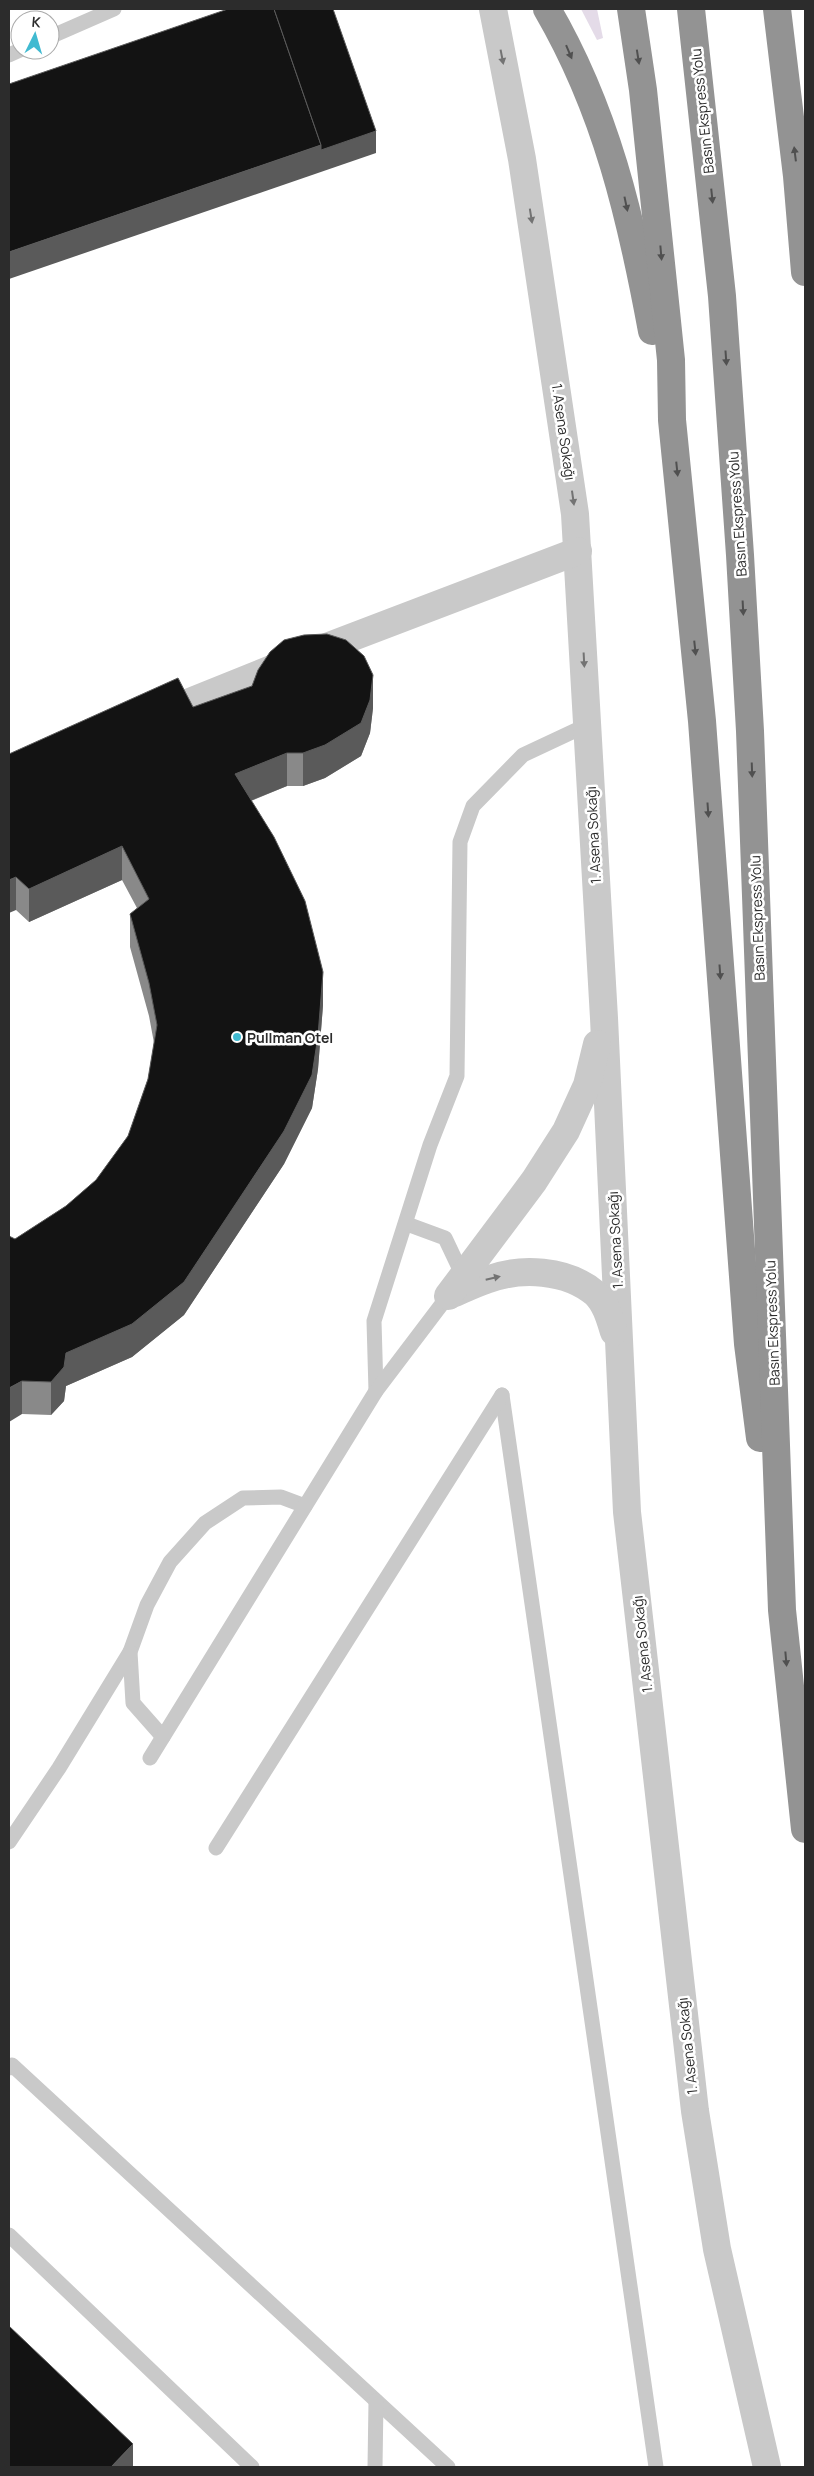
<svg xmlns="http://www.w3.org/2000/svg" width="814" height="2476" viewBox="0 0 814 2476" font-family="Manrope,sans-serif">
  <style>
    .green { fill: #e4dbe8 }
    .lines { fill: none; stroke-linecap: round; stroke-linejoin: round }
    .service { stroke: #c9c9c9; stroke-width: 15 }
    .minor { stroke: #c9c9c9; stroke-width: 28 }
    .motorway { stroke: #939393; stroke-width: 28 }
    .wall { fill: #898989 }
    .shaded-wall { fill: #5a5a5a }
    .building { fill: #131313; stroke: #5a5a5a }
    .oneway { fill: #505050 }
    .oneway2 { fill: #737373 }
    .poi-dot { fill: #40bad1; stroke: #fff; stroke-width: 2 }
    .labels { text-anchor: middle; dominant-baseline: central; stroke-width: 5; stroke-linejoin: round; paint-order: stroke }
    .street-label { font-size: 14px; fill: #2c2c2c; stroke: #fff }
    .poi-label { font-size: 14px; font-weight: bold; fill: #2c2c2c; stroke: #fff; text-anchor: start }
  </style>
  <rect width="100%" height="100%" fill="#fff"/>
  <!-- green -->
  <path class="green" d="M581 9H597L603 38 597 40Z"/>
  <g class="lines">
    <!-- service -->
    <g class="service">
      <path d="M50 37 114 9"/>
      <path d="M9 55 20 50"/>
      <path d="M407 1224 445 1238 463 1276"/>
      <path d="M376 1391 374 1321 430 1145 457 1076 460 842 473 806 523 755 587 725"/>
      <path d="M502 1395 656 2467"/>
      <path d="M163 1737 133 1703 130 1652 147 1605 170 1562 205 1523 243 1498 281 1497 305 1506"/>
      <path d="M150 1758 376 1391 448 1296"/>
      <path d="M9 1842 59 1768 130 1652"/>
      <path d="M216 1848 502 1395"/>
      <path d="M9 2068 12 2065 448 2467"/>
      <path d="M9 2235 252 2467"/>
      <path d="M375 2467 376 2401"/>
    </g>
    <!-- minor -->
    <g class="minor">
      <path d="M493 9 522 159 575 514 604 1018 627 1512 695 2111 717 2249 767 2467"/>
      <path d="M155 716 316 651 578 551"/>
      <path d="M450 1295C462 1290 474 1284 486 1280 520 1267 567 1269 596 1294 606 1304 610 1319 614 1332"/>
      <path d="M448 1296 534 1181 566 1131 587 1085 597 1044"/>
    </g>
    <!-- motorway -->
    <g class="motorway">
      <path d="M547 9C606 110 631 217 652 331"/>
      <path d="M631 9 643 90 671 360 672 420 702 721 748 1344 760 1438"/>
      <path d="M691 9 722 296 740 555 750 731 782 1610 805 1829"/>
      <path d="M777 9 797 176 805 272"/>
    </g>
  </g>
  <!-- wall -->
  <path class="wall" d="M193 707 373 708 370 733 361 756 325 778 303 786H287L251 801 323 1005 318 1069 312 1108 284 1164 184 1315 132 1357 66 1386 64 1401 51 1415 22 1414 15 1239 66 1206 96 1180 128 1136 148 1079 154 1043 149 1016 130 947V914L137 908 122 880 29 922 16 910 9 754Z"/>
  <!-- shaded-wall -->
  <g class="shaded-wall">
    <path d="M376 131V153L9 279V252L321 145Z"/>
    <path d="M373 675V708L370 733 361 756 325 778 303 786V753Z"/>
    <path d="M287 753V786L235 807V774Z"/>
    <path d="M122 846V880L29 922V889Z"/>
    <path d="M16 877V910L9 913V880Z"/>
    <path d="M323 972V1005L318 1069 312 1108 284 1164 184 1315 132 1357 66 1386 64 1401 51 1415V1382L66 1353Z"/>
    <path d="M22 1381V1414L9 1422V1388Z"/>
    <path d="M133 2444V2467H111Z"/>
  </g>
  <!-- building -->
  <g class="building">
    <path d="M228 9H274L321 145 9 252V84Z"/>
    <path d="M274 9H333L376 131 321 150V145Z"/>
    <path d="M327 634 346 640 364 656 373 675 370 700 361 723 325 745 303 753H287L235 774 274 837 305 901 323 972 318 1036 312 1075 284 1131 184 1282 132 1324 66 1353 64 1367 51 1382 22 1381 9 1388V1236L15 1239 66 1206 96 1180 128 1136 148 1079 157 1025 149 983 130 914 149 899 122 846 29 889 16 877 9 880V754L178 678 193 707 252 686 258 670 270 652 284 640 304 635Z"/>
    <path d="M9 2326 133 2444 111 2467H9Z"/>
  </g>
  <!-- one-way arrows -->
  <defs><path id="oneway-solid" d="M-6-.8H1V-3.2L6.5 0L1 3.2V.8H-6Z" transform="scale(1.25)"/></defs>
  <g class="oneway">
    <use href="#oneway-solid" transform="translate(569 52) rotate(67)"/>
    <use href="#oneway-solid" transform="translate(638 57) rotate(81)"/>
    <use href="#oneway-solid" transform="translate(795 154) rotate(-97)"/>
    <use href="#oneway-solid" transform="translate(712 196) rotate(84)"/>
    <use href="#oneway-solid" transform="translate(626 204) rotate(78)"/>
    <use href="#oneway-solid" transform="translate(661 253) rotate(85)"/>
    <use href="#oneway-solid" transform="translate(726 358) rotate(86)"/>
    <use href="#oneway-solid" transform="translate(677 469) rotate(84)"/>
    <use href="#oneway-solid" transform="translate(743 608) rotate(87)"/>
    <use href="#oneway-solid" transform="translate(695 648) rotate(84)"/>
    <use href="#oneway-solid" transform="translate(752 770) rotate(88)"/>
    <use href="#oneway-solid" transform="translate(708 810) rotate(86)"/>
    <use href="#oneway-solid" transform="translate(720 972) rotate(86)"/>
    <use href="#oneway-solid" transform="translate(786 1659) rotate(85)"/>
  </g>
  <g class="oneway2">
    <use href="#oneway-solid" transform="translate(502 57) rotate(79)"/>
    <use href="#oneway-solid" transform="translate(531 216) rotate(81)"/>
    <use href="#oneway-solid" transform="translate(573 498) rotate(82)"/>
    <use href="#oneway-solid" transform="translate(584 660) rotate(87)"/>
    <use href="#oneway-solid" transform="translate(493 1278) rotate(-13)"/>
  </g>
  <!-- markers -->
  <circle class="poi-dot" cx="237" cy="1037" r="5"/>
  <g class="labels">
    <!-- street labels -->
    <g class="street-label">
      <text transform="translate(702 111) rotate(-96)">Basın Ekspress Yolu</text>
      <text transform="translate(564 432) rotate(82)">1. Asena Sokağı</text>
      <text transform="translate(737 514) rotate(-94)">Basın Ekspress Yolu</text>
      <text transform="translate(593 835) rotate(-93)">1. Asena Sokağı</text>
      <text transform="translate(757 918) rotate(-92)">Basın Ekspress Yolu</text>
      <text transform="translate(615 1240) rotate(-93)">1. Asena Sokağı</text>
      <text transform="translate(772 1323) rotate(-92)">Basın Ekspress Yolu</text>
      <text transform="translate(642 1644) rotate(-96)">1. Asena Sokağı</text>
      <text transform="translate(687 2046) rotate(-96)">1. Asena Sokağı</text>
    </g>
    <!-- poi labels -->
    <g class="poi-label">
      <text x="247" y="1037">Pullman Otel</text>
    </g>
  </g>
  <!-- border -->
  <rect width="814" height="2476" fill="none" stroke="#2c2c2c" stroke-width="20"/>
  <!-- north arrow -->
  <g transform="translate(35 35) rotate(5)"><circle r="24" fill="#ffffff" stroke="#ababab"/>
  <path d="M0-4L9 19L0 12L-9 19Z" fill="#40bad1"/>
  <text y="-8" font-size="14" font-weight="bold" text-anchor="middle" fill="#2c2c2c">K</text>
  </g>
</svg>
